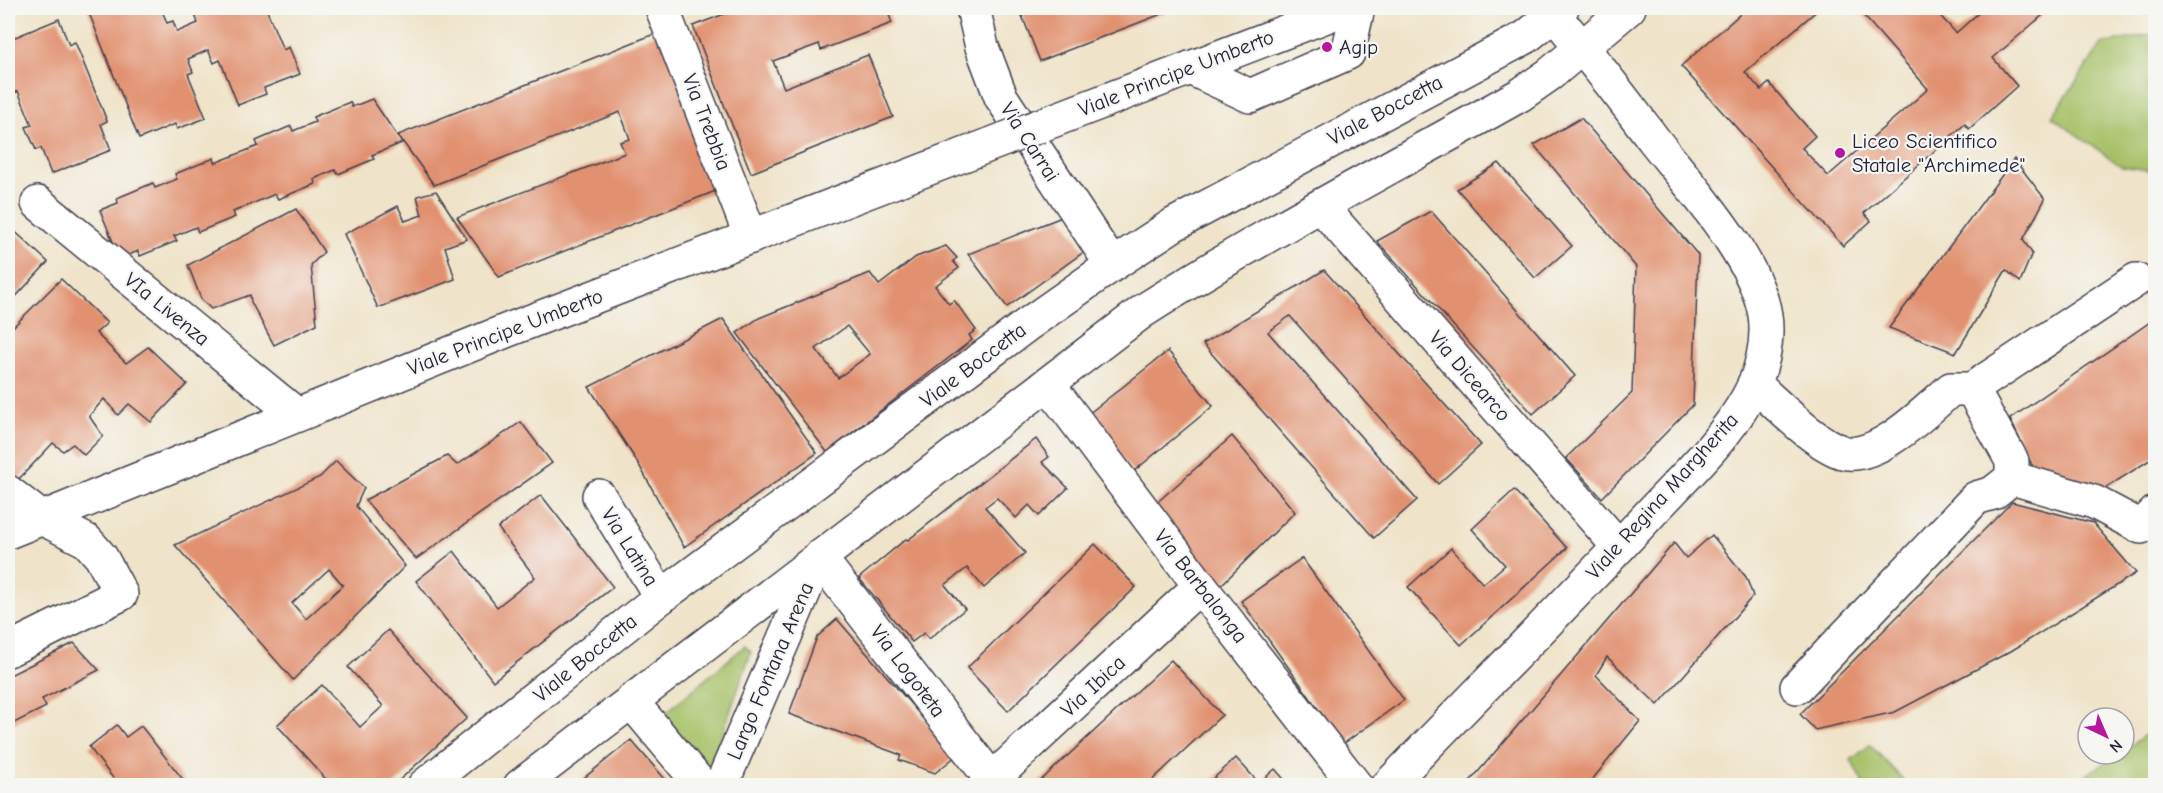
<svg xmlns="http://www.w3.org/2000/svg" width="2163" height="793" viewBox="0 0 2163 793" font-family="'Comic Neue',sans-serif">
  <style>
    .green { fill: #a7c167; stroke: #647251; stroke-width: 1.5 }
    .building { fill: #e19170; fill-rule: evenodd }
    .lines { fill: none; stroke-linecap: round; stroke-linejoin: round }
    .minor-casing { stroke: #413f50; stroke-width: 36 }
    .major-casing { stroke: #413f50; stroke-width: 36 }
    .minor { stroke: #fff; stroke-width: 33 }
    .major { stroke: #fff; stroke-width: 33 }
    .major-bridge-casing { stroke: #413f50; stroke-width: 36; stroke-linecap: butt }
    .major-bridge { stroke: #fff; stroke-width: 33 }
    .poi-dot { fill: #b5179e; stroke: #f6f6f2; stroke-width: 2 }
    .labels { text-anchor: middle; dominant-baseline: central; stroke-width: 4.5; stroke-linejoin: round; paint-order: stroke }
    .poi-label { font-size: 21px; fill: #22223b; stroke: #f6f6f2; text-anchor: start }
    .street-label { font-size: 21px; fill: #22223b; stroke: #f6f6f2 }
  </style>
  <rect width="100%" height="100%" fill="#f6f6f2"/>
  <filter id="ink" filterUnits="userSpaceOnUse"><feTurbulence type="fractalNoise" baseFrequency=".0167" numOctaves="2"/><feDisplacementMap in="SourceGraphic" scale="12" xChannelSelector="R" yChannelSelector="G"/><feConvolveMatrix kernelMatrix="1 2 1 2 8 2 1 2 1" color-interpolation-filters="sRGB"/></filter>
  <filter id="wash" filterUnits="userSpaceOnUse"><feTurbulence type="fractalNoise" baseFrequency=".008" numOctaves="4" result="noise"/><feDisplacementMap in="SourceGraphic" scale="24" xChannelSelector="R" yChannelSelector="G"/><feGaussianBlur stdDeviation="1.35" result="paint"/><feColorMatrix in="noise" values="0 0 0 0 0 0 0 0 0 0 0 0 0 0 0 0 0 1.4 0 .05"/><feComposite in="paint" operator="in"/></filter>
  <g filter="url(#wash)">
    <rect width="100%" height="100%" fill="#efe4c9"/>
    <!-- green -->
    <g class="green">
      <path d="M2155 34H2156L2155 171 2121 166 2052 117 2102 44Z"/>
      <path d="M745 646 751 652 710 769 663 715Z"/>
      <path d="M2155 728V785H2072L2118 754H2124V750Z"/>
      <path d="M1870 745 1908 785H1864L1851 760Z"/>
    </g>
    <g id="blocks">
      <!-- building -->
      <g class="building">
        <path d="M87 8H161L167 23 173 21 177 32 198 23 194 12 200 10 199 8H266L283 50 289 47 300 74 264 88 266 94 238 105 220 60 214 63 208 50 188 59 193 72 188 74 206 118 177 129 175 124 139 139Z"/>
        <path d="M740 8H908L889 15 892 23 821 50 819 44 773 61 784 88 868 55 893 117 751 173 693 26Z"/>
        <path d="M1019 8H1177L1040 61Z"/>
        <path d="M1747 8H1820L1745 72 1761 90 1769 83 1815 136 1802 148 1828 176 1928 89 1857 8H1933L1956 33 1984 8H2051L1993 58 2017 86 1969 129 1965 124 1864 213 1871 221 1843 246 1681 66Z"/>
        <path d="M59 19 69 45 75 42 107 121 101 124 111 150 51 174 41 148 36 150 26 127 32 125 18 91 13 94 8 79V40Z"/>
        <path d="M662 31 723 188 499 277 457 217 625 153 620 142 630 139 620 112 434 185 398 135Z"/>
        <path d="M372 99 402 143 372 155 374 159 338 174 335 170 314 179 315 184 278 199 275 194 233 212 235 217 198 232 196 227 174 236 177 241 140 256 138 251 120 259 100 210 118 203 117 198 153 183 155 188 177 179 175 174 214 158 215 163 258 146 256 141 291 126 293 131 315 122 313 117 350 102 352 107Z"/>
        <path d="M1581 118 1698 255 1693 405 1602 498 1566 458 1632 393 1636 267 1534 145Z"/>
        <path d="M2014 159 2045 199 2023 240 2032 253 2020 282 2006 270 1956 353 1889 328Z"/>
        <path d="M1499 163 1572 246 1535 278 1457 189Z"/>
        <path d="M436 191 467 239 445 247 455 279 378 308 344 234 398 206 405 221 422 215 417 196Z"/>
        <path d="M296 209 324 252 311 265 317 324 274 345 251 302 250 295 211 309 201 299 188 265Z"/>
        <path d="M1431 211 1575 376 1533 414 1377 241Z"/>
        <path d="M1062 217 1085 251 1007 307 968 254Z"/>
        <path d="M8 225 48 262 8 305Z"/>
        <path d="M946 246 957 258 953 261 959 268 935 286 949 304 954 300 976 330 969 335 972 340 827 452 737 333 759 318 870 273 879 285 916 257ZM847 326 870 354 838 378 816 349Z"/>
        <path d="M1324 270 1481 445 1438 484 1290 316 1268 332 1417 500 1374 538 1203 344Z"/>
        <path d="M61 279 107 323 96 333 126 363 148 347 187 384 151 422 129 404 118 415 104 399 89 416 103 436 84 455 73 444 63 451 53 443 17 481 8 474V332Z"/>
        <path d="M2156 318V456L2098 493 2037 475 2010 419Z"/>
        <path d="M723 319 817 453 684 547 639 465 589 387Z"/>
        <path d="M1168 351 1213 406 1133 472 1087 415Z"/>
        <path d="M521 422 552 463 416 559 365 500 447 456 457 465Z"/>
        <path d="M1232 436 1295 512 1215 591 1153 506Z"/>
        <path d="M1036 439 1049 457 1042 462 1068 488 1039 516 1029 505 1016 518 997 498 985 507 1025 553 984 588 967 568 945 585 965 609 929 639 924 633 912 642 859 578 906 539 908 540Z"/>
        <path d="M336 461 364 488 356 506 405 566 293 680 175 545 320 477ZM329 569 343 585 306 619 292 603Z"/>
        <path d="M1514 490 1567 548 1461 645 1408 587 1451 548 1483 584 1505 565 1472 529Z"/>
        <path d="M541 495 613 587 493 681 416 581 454 551 497 607 535 577 498 528Z"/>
        <path d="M2012 502 2093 523 2136 573 2011 651 1895 712 1815 730 1800 714Z"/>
        <path d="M1712 535 1746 577 1753 596 1658 705 1607 657 1596 675 1640 721 1587 786H1466L1674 543 1686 558Z"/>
        <path d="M1095 544 1136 587 1008 711 967 668Z"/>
        <path d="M1302 558 1404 700 1343 744 1241 601Z"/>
        <path d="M837 619 956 756 935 773 899 760 901 755 789 714 817 637Z"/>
        <path d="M388 630 467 718 393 786H332L277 725 322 685 360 727 383 706 348 667Z"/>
        <path d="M74 643 99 670 42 699 46 707 8 726V676Z"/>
        <path d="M1171 660 1222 715 1146 786H1035Z"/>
        <path d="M117 725 126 737 141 726 188 786H119L89 747Z"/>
        <path d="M631 740 671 786H574Z"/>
        <path d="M1236 758 1259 783 1275 769 1290 786H1205Z"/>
      </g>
    </g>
  </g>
  <g filter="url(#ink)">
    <use href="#blocks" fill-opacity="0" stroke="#413f50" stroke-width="1.5"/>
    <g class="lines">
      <defs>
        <g id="minor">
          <path d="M662 8 751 237"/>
          <path d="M973 8 982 47 1001 97 1112 265"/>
          <path d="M1190 68 1250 96 1348 53 1358 8"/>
          <path d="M38 203 297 415"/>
          <path d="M1321 206 1619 547"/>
          <path d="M1048 384 1200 586 1356 786"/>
          <path d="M1754 384C1777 404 1814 443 1842 452 1876 462 1927 410 1951 389H1972L2012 461V478L1993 493 1976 498 1797 687"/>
          <path d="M1972 389 2136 280"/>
          <path d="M2012 478 2094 502 2141 527 2156 512"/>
          <path d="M8 492 40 517 87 541 101 557 121 594 8 650"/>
          <path d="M599 496 661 597"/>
          <path d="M631 701 702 786"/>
          <path d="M721 786 819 557 997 786"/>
          <path d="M985 786 1200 586"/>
        </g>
        <g id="major">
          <path d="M1039 126 1347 8"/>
          <path d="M8 532 508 330 1005 139"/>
          <path d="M424 786 661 597 1028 324 1112 265 1173 225 1526 37 1562 8"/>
          <path d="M520 786 1143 311C1265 233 1394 166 1520 95L1550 74 1629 8"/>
          <path d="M1388 786C1474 696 1563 608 1647 517 1681 480 1722 443 1747 399 1761 374 1769 343 1765 315 1756 258 1690 186 1654 140 1626 103 1598 65 1567 30"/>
        </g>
      </defs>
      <!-- minor casing -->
      <use href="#minor" class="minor-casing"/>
      <!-- major casing -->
      <use href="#major" class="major-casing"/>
      <!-- minor -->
      <use href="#minor" class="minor"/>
      <!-- major -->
      <use href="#major" class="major"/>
      <defs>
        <path id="major-bridge" d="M1005 139 1039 126"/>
      </defs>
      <!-- major-bridge casing -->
      <use href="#major-bridge" class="major-bridge-casing"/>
      <!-- major-bridge -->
      <use href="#major-bridge" class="major-bridge"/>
    </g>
  </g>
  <!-- markers -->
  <g class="poi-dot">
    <circle cx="1327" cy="47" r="6"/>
    <circle cx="1840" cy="153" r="6"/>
  </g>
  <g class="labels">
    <!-- poi labels -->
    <g class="poi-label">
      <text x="1339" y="47">Agip</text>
      <text x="1852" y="141">Liceo Scientifico<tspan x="1852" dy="24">Statale "Archimede"</tspan></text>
    </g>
    <!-- street labels -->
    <g class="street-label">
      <text transform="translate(1176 73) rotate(-21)">Viale Principe Umberto</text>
      <text transform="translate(1385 110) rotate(-28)">Viale Boccetta</text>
      <text transform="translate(707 122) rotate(69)">Via Trebbia</text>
      <text transform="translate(1030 142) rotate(57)">Via Carrai</text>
      <text transform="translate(167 309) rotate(39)">VIa Livenza</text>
      <text transform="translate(505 332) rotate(-21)">Viale Principe Umberto</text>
      <text transform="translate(973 365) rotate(-37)">Viale Boccetta</text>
      <text transform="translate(1470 376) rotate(49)">Via Dicearco</text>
      <text transform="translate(1662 496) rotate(-48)">Viale Regina Margherita</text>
      <text transform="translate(630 547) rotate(58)">Via Latina</text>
      <text transform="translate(1201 586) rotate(52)">Via Barbalonga</text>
      <text transform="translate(585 658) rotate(-39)">Viale Boccetta</text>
      <text transform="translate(770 671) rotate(-67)">Largo Fontana Arena</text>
      <text transform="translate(908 671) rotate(53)">Via Logoteta</text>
      <text transform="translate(1093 686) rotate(-43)">Via Ibica</text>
    </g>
  </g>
  <!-- margin -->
  <rect width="2163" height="793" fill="none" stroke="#f6f6f2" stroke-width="30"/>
  <!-- north arrow -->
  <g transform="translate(2106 736) rotate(136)"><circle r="28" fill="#f6f6f2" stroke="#a1a1a9" stroke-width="1.5"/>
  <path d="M0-4.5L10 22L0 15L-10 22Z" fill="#b5179e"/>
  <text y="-9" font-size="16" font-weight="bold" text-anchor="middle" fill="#22223b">N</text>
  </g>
</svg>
